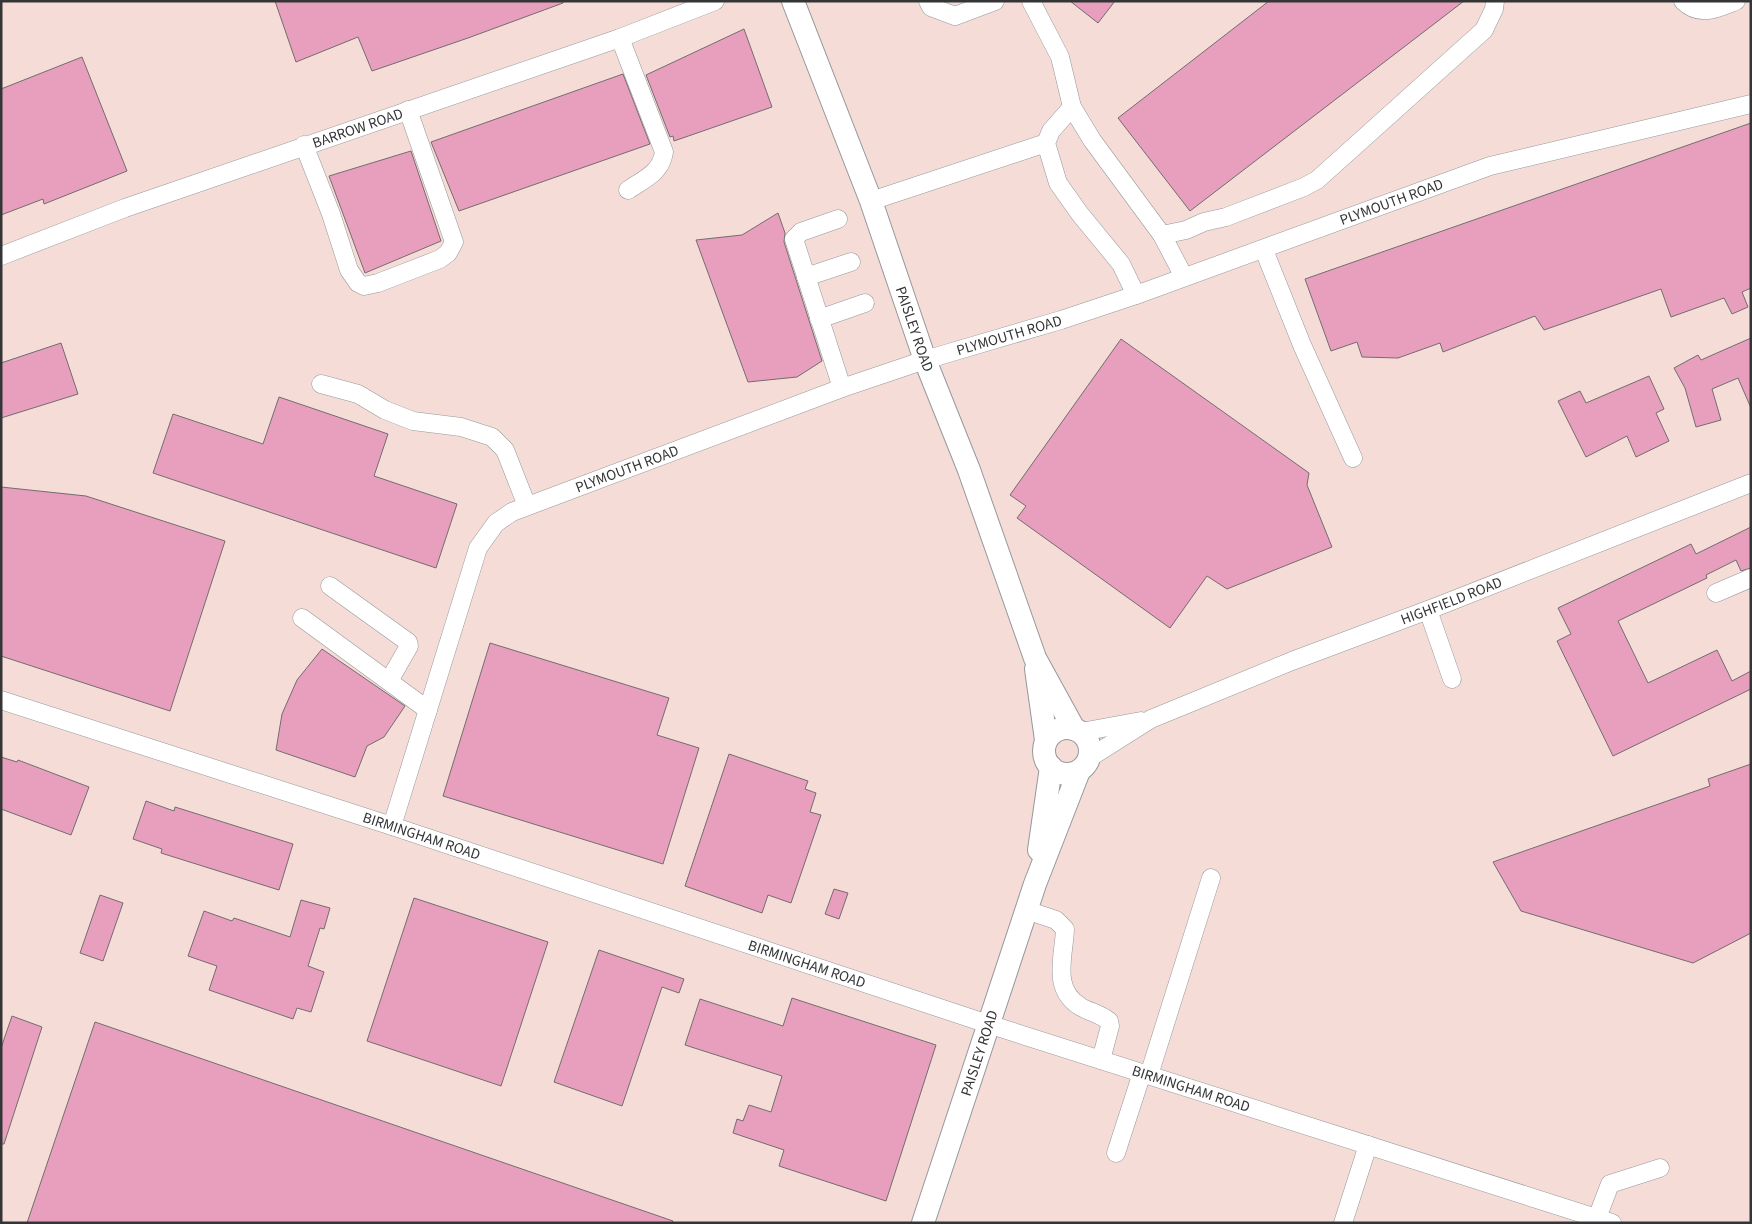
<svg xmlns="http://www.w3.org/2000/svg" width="1752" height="1224" viewBox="0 0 1752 1224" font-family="'Source Sans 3',sans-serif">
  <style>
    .industrial { fill: #f6dcd6 }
    .building { fill: #e89fbe; stroke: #726d6f }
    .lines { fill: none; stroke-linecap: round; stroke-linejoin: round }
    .minor-casing { stroke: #95989c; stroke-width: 19 }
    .major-casing { stroke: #95989c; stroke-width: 24 }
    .minor { stroke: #fff; stroke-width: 18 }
    .major { stroke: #fff; stroke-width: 22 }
    .labels { text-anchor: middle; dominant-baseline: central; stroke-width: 5; stroke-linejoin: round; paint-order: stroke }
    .street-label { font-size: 15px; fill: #343537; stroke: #e9edf1 }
  </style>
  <rect width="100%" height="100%" fill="#e9edf1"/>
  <!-- industrial -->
  <rect class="industrial" x="1" y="1" width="1750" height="1222"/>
  <!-- building -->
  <g class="building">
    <path d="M275 1H563V3L468 38 372 71 358 37 296 62Z"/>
    <path d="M1070 1H1115L1098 23Z"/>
    <path d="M1269 1H1464L1190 211 1118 118Z"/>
    <path d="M744 29 772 107 674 141 673 136 670 137 646 75Z"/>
    <path d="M82 57 127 171 44 204 43 199 1 215V89Z"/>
    <path d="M623 74 650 144 459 211 431 142Z"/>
    <path d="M1751 123V288L1742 292 1748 307 1732 314 1724 298 1671 317 1661 289 1544 330 1535 316 1443 352 1440 343 1398 358 1362 357 1357 342 1331 351 1305 279Z"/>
    <path d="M411 151 441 241 365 273 329 176Z"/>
    <path d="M778 213 785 233 784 242 822 361 797 377 748 382 696 240 742 235Z"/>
    <path d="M1751 338V408L1738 378 1712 389 1721 420 1696 427 1685 388 1674 368 1698 355 1701 360Z"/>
    <path d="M1121 339 1309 473 1307 485 1332 547 1227 589 1207 576 1170 628 1017 518 1026 506 1010 495Z"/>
    <path d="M61 343 78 394 1 418V363Z"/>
    <path d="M1649 376 1664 409 1656 413 1669 441 1636 457 1627 436 1586 457 1558 401 1580 391 1586 403Z"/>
    <path d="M279 397 388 434 374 476 457 504 436 568 153 473 173 414 263 444Z"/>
    <path d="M1 487 86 496 225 541 170 711 1 656Z"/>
    <path d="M1751 527V568L1741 571 1736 560 1706 575 1707 578 1618 621 1648 683 1717 650 1732 681 1751 671V689L1613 756 1557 641 1571 634 1558 608 1691 544 1696 554Z"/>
    <path d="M490 643 669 698 657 735 699 748 663 864 443 796Z"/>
    <path d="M322 649 405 706 384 737 367 746 355 777 276 750 282 714 297 680Z"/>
    <path d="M729 754 808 781 805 789 816 793 810 812 821 815 791 903 768 895 762 913 685 886Z"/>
    <path d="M1 757 17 762 18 760 89 787 71 835 1 809Z"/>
    <path d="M1751 764V933L1693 963 1521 911 1493 862 1710 786 1708 779Z"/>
    <path d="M146 801 174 811 175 807 293 844 279 890 161 853 162 849 133 839Z"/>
    <path d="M834 889 848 893 839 919 825 914Z"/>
    <path d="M100 895 123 903 103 961 80 953Z"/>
    <path d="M414 898 548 942 501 1086 367 1041Z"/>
    <path d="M301 900 330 908 324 929 320 928 308 966 324 972 311 1012 297 1008 293 1019 209 990 217 966 188 956 204 911 232 921 234 918 290 937Z"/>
    <path d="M599 950 684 979 679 993 662 987 622 1106 554 1082Z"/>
    <path d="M792 998 936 1045 886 1201 779 1166 784 1150 733 1133 737 1119 743 1121 749 1105 771 1112 782 1076 685 1045 700 999 783 1026Z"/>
    <path d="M12 1016 42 1027 4 1144H1V1048Z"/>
    <path d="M95 1022 673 1221 672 1223H27Z"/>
  </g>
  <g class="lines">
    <defs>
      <g id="minor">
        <path d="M928 1 931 7 955 16 995 1"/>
        <path d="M1031 1 1060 57 1072 107 1092 140 1162 235 1184 277"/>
        <path d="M1683 1C1700 18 1718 8 1736 1"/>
        <path d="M620 38 664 152C661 173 644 179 628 190"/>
        <path d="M1072 107 1051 131 1046 143 1058 183 1080 214 1121 264 1136 295"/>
        <path d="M304 145 331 214 349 270 358 283 364 286 378 283 440 259 448 253 454 242 408 110"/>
        <path d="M871 201 1046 143"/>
        <path d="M838 219 801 232 794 239 842 388"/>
        <path d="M1162 235 1186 230 1204 222 1226 217 1304 187 1317 180 1484 30 1494 9 1495 1"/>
        <path d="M1264 250 1302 345 1353 458"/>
        <path id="s1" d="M1 256 125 208 620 38 715 1"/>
        <path d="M806 277 851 262"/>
        <path d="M819 319 865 303"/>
        <path d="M321 384 358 394 385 410 413 421 461 427 492 437 505 450 527 506"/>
        <path d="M330 586 408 642 409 646 389 681"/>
        <path d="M1716 593 1751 578"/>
        <path d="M1428 610 1452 679"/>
        <path d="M302 618 428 710"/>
        <path id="s2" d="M1 700 392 826 988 1024 1612 1223"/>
        <path d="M1081 732 1141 721"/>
        <path id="s3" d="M1089 758 1151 719 1292 661 1436 607 1751 483"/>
        <path id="s4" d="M392 826 478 548 496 523 512 512 842 388 925 360 1061 320 1136 295 1490 166 1751 104"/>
        <path d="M1026 910 1056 920 1065 929C1064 957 1051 989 1081 1007 1090 1012 1100 1014 1109 1021L1110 1026 1101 1060"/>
        <path d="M1149 1075 1211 878"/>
        <path d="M1116 1153 1142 1073"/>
        <path d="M1597 1218 1610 1184 1660 1168"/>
        <path d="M1343 1223 1368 1145"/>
      </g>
      <g id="major">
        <path id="s5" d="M793 1 871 201 925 360 969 470 1035 658 1074 729"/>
        <path d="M1036 669 1046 740"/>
        <circle cx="1067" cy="751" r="23"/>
        <path d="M1039 850 1051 767"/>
        <path id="s6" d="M923 1223 1035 884 1079 771"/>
      </g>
    </defs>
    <!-- minor casing -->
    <use href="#minor" class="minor-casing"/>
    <!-- major casing -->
    <use href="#major" class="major-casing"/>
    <!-- minor -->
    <use href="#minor" class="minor"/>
    <!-- major -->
    <use href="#major" class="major"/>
  </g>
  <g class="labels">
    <!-- street labels -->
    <g class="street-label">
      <text stroke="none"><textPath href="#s1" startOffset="379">BARROW ROAD</textPath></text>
      <text stroke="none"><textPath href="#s4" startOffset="1274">PLYMOUTH ROAD</textPath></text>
      <text stroke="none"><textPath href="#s5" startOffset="350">PAISLEY ROAD</textPath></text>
      <text stroke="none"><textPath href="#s4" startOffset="869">PLYMOUTH ROAD</textPath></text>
      <text stroke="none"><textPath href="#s4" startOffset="464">PLYMOUTH ROAD</textPath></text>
      <text stroke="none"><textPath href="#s3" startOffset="396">HIGHFIELD ROAD</textPath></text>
      <text stroke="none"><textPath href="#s2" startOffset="442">BIRMINGHAM ROAD</textPath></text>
      <text stroke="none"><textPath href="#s2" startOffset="848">BIRMINGHAM ROAD</textPath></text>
      <text stroke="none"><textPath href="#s6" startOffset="179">PAISLEY ROAD</textPath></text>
      <text stroke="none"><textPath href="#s2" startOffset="1252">BIRMINGHAM ROAD</textPath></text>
    </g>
  </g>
  <!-- border -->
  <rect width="1752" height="1224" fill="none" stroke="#343537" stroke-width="5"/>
</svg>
